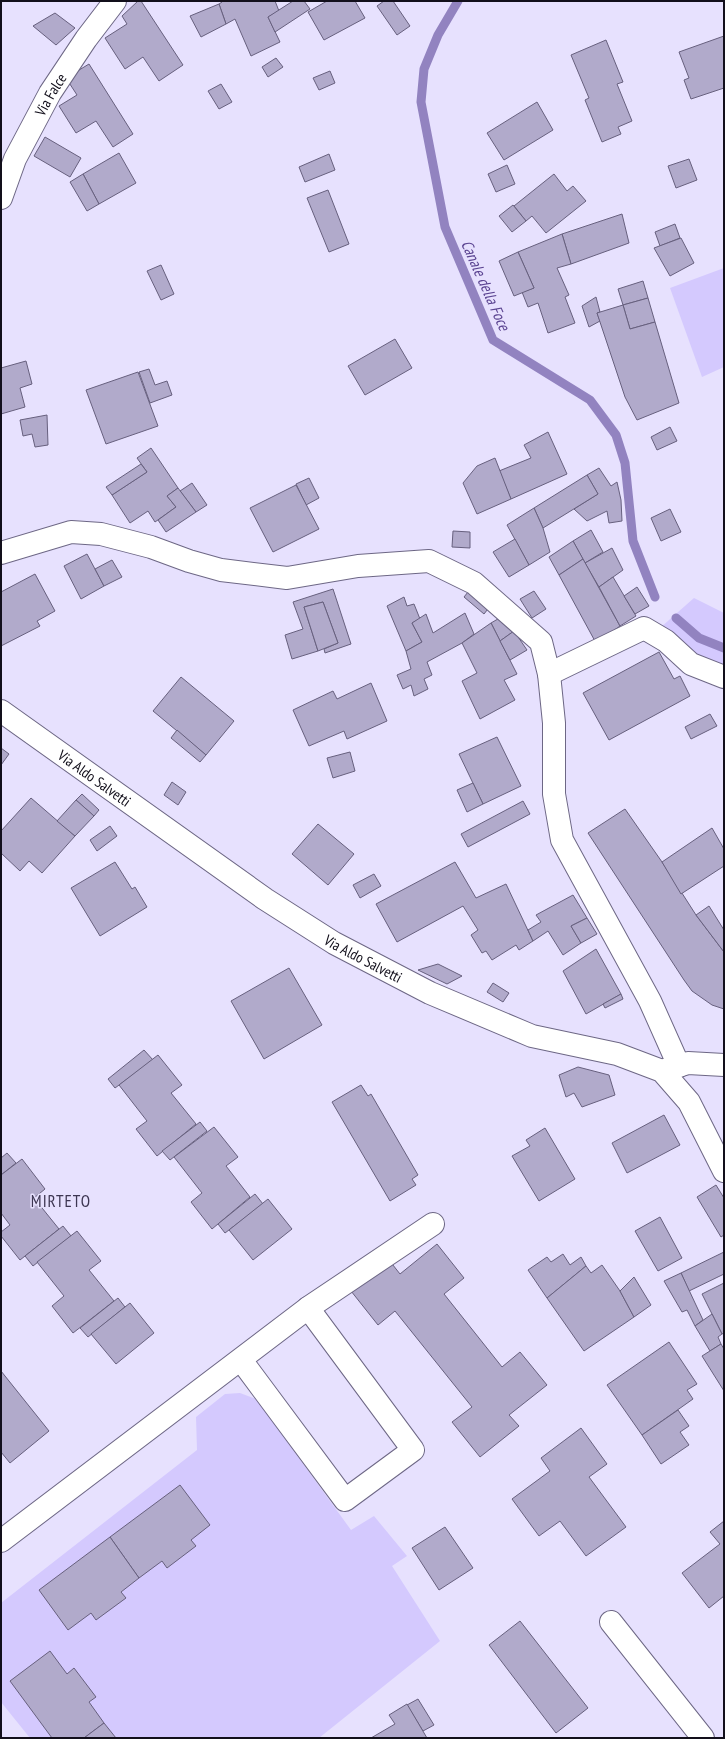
<svg xmlns="http://www.w3.org/2000/svg" width="725" height="1739" viewBox="0 0 725 1739" font-family="'PT Sans Narrow',sans-serif">
  <style>
    .green { fill: #d4c9fe }
    .lines { fill: none; stroke-linecap: round; stroke-linejoin: round }
    .stream { stroke: #9283c0; stroke-width: 9 }
    .building { fill: #b1aacb; stroke: #67607e }
    .minor-casing { stroke: #6d6785; stroke-width: 24 }
    .minor { stroke: #fff; stroke-width: 22 }
    .labels { text-anchor: middle; dominant-baseline: central; stroke-width: 3; stroke-linejoin: round; paint-order: stroke }
    .street-label { font-size: 15px; fill: #120f1b; stroke: #e7e1fe }
    .water-label { font-size: 16px; font-style: italic; fill: #5c4592; stroke: #e7e1fe }
    .quarter-label { font-size: 17px; letter-spacing: 1px; fill: #3d3652; stroke: #e7e1fe }
  </style>
  <rect width="100%" height="100%" fill="#e7e1fe"/>
  <!-- green -->
  <g class="green">
    <path d="M724 268V367L702 377 670 288Z"/>
    <path d="M694 598 724 613V670L693 654 660 628Z"/>
    <path d="M240 1393 256 1399 351 1530 374 1516 407 1556 392 1566 440 1641 319 1738H30L1 1702V1603L197 1450 196 1417 225 1394Z"/>
  </g>
  <g class="lines">
    <!-- stream -->
    <g class="stream">
      <path d="M458 1 438 35 424 69 421 102 445 227 493 340 590 400 616 435 625 463 633 541 655 597"/>
      <path d="M676 618 699 638 724 648"/>
    </g>
  </g>
  <!-- building -->
  <g class="building">
    <path d="M138 1H141L183 65 159 81 143 57 125 69 105 38 127 24 122 16Z"/>
    <path d="M221 1H275L279 11 268 17 280 42 251 56 235 19 226 24 219 4 222 2Z"/>
    <path d="M293 1H304L310 9 275 32 268 17Z"/>
    <path d="M327 1H355L365 18 324 40 308 12Z"/>
    <path d="M384 1H393L410 26 397 35 377 6Z"/>
    <path d="M219 4 226 24 201 37 190 16Z"/>
    <path d="M55 13 75 28 56 45 33 26Z"/>
    <path d="M724 36V88L691 99 684 80 689 78 679 52Z"/>
    <path d="M606 40 623 82 617 84 632 121 618 127 621 134 602 142 585 100 589 98 571 55Z"/>
    <path d="M276 58 283 67 268 77 262 67Z"/>
    <path d="M89 64 133 134 113 147 96 121 76 133 59 106 77 95 66 78Z"/>
    <path d="M330 71 335 83 319 90 313 78Z"/>
    <path d="M221 84 232 102 219 109 208 91Z"/>
    <path d="M537 102 553 130 504 160 487 133Z"/>
    <path d="M45 137 81 158 70 177 34 156Z"/>
    <path d="M119 153 136 183 99 204 83 174Z"/>
    <path d="M329 154 335 170 305 182 299 167Z"/>
    <path d="M689 159 697 180 676 188 668 166Z"/>
    <path d="M507 165 515 184 496 192 488 174Z"/>
    <path d="M83 174 99 204 87 211 70 182Z"/>
    <path d="M554 174 567 191 573 186 586 201 546 233 532 216 526 221 514 206Z"/>
    <path d="M328 190 349 244 329 252 307 198Z"/>
    <path d="M513 205 526 221 512 232 499 216Z"/>
    <path d="M622 214 629 243 571 264 562 234Z"/>
    <path d="M675 224 680 238 660 246 655 232Z"/>
    <path d="M562 234 571 264 557 268 569 295 565 297 575 323 548 333 538 303 528 307 522 292 534 288 518 252Z"/>
    <path d="M681 238 694 263 670 276 654 248Z"/>
    <path d="M518 252 534 288 514 296 499 261Z"/>
    <path d="M161 265 174 294 161 300 147 271Z"/>
    <path d="M643 281 648 298 623 305 618 289Z"/>
    <path d="M596 297 600 312 597 313 600 321 589 327 582 306Z"/>
    <path d="M648 298 655 322 630 329 623 305Z"/>
    <path d="M623 305 630 329 655 322 679 403 637 420 625 397 597 313Z"/>
    <path d="M395 339 412 368 365 395 348 366Z"/>
    <path d="M26 361 32 384 20 388 25 407 1 414V368Z"/>
    <path d="M149 369 155 385 167 381 172 395 150 403 139 372Z"/>
    <path d="M138 372 158 426 106 444 86 390Z"/>
    <path d="M47 415 48 445 35 447 32 434 23 436 20 420Z"/>
    <path d="M670 427 677 441 657 450 651 437Z"/>
    <path d="M548 432 567 474 511 499 499 471 531 458 524 445Z"/>
    <path d="M151 448 178 488 167 496 176 507 155 522 148 511 130 523 112 495 147 472 137 458Z"/>
    <path d="M495 458 511 499 477 514 463 483 477 466Z"/>
    <path d="M141 464 147 472 112 495 106 487Z"/>
    <path d="M599 468 611 486 617 482 621 500 622 521 609 523 607 511 587 521 574 509 598 494 587 475Z"/>
    <path d="M587 475 598 494 543 528 534 508Z"/>
    <path d="M309 478 319 498 306 505 296 484Z"/>
    <path d="M192 483 207 505 196 512 180 491Z"/>
    <path d="M296 485 319 529 273 552 250 508Z"/>
    <path d="M178 488 196 512 166 532 158 520 176 507 167 496Z"/>
    <path d="M534 508 543 528 550 552 529 565 507 525Z"/>
    <path d="M670 509 681 532 661 541 651 518Z"/>
    <path d="M591 530 603 552 585 563 573 541Z"/>
    <path d="M453 531 470 532V548L452 547Z"/>
    <path d="M515 539 529 565 509 577 493 552Z"/>
    <path d="M573 541 583 559 559 575 549 557Z"/>
    <path d="M612 548 623 570 599 587 585 563Z"/>
    <path d="M87 554 104 586 81 599 64 566Z"/>
    <path d="M583 559 620 626 596 643 559 575Z"/>
    <path d="M112 560 122 577 104 586 95 569Z"/>
    <path d="M35 574 55 611 37 621 40 626 1 646V592Z"/>
    <path d="M613 577 636 616 620 626 599 587Z"/>
    <path d="M472 587 491 605 484 614 464 597Z"/>
    <path d="M637 587 649 606 635 614 624 596Z"/>
    <path d="M333 589 351 644 325 653 324 649 338 643 323 602 304 607 318 651 292 659 285 635 303 629 293 602Z"/>
    <path d="M534 591 546 609 532 618 520 599Z"/>
    <path d="M404 597 407 606 414 604 420 619 412 623 422 642 406 651 387 606Z"/>
    <path d="M323 602 338 643 318 651 304 607Z"/>
    <path d="M465 613 474 634 462 643 427 662 432 675 424 679 428 689 414 696 411 685 403 689 397 675 411 669 406 651 422 642 412 623 426 614 433 633Z"/>
    <path d="M503 616 514 631 500 641 491 623Z"/>
    <path d="M491 623 517 674 504 680 515 700 480 719 462 681 477 673 462 643Z"/>
    <path d="M514 631 527 650 510 660 500 641Z"/>
    <path d="M659 652 674 679 680 676 690 696 609 740 583 693Z"/>
    <path d="M181 677 234 721 206 755 153 711Z"/>
    <path d="M371 683 387 721 347 739 344 731 309 746 293 710 333 691 337 699Z"/>
    <path d="M710 714 717 726 691 739 685 727Z"/>
    <path d="M177 730 206 755 200 762 171 738Z"/>
    <path d="M497 737 521 786 483 804 459 754Z"/>
    <path d="M1 748 9 754 1 765Z"/>
    <path d="M350 752 355 771 333 778 327 758Z"/>
    <path d="M172 782 186 792 178 805 164 795Z"/>
    <path d="M473 783 483 804 467 812 457 790Z"/>
    <path d="M82 794 99 810 94 816 76 800Z"/>
    <path d="M31 798 75 836 42 873 29 861 20 871 1 853V831Z"/>
    <path d="M76 800 94 816 75 836 57 821Z"/>
    <path d="M523 801 530 814 468 847 461 834Z"/>
    <path d="M625 809 662 862 696 915 724 952V1009L712 1005 692 991 684 980 588 833Z"/>
    <path d="M318 824 354 854 328 885 292 854Z"/>
    <path d="M110 826 117 836 97 851 90 840Z"/>
    <path d="M712 828 724 849V866L681 894 662 862Z"/>
    <path d="M115 862 132 889 135 887 147 907 100 936 71 888Z"/>
    <path d="M455 862 476 898 506 884 533 941 519 950 516 945 492 960 486 951 482 953 471 935 478 930 463 906 397 942 376 904Z"/>
    <path d="M374 874 381 886 360 898 353 885Z"/>
    <path d="M573 895 587 918 571 926 581 943 563 955 548 931 533 941 528 930 541 922 536 915Z"/>
    <path d="M709 906 724 930V952L696 915Z"/>
    <path d="M587 918 597 934 581 943 571 926Z"/>
    <path d="M596 949 621 994 586 1014 563 971Z"/>
    <path d="M438 964 462 976 447 984 418 970Z"/>
    <path d="M289 968 322 1025 264 1059 231 1001Z"/>
    <path d="M493 983 509 993 503 1002 487 992Z"/>
    <path d="M621 994 623 999 605 1008 603 1004Z"/>
    <path d="M144 1050 153 1060 115 1088 108 1079Z"/>
    <path d="M158 1055 182 1085 171 1093 196 1124 157 1156 136 1129 147 1121 119 1085Z"/>
    <path d="M578 1067 609 1075 615 1095 582 1107 574 1093 566 1097 559 1075Z"/>
    <path d="M361 1085 368 1096 371 1094 418 1175 412 1179 416 1185 390 1201 332 1102Z"/>
    <path d="M664 1115 680 1145 627 1173 612 1143Z"/>
    <path d="M200 1122 207 1131 170 1160 162 1151Z"/>
    <path d="M214 1127 238 1157 226 1166 250 1197 212 1229 191 1202 202 1193 174 1157Z"/>
    <path d="M545 1128 575 1179 539 1201 512 1156 530 1146 526 1140Z"/>
    <path d="M7 1153 16 1163 1 1175V1158Z"/>
    <path d="M22 1159 45 1189 34 1198 59 1229 20 1260 1 1236V1232L10 1225 1 1213V1175Z"/>
    <path d="M716 1185 724 1198V1235L721 1237 697 1197Z"/>
    <path d="M255 1194 263 1204 225 1233 218 1224Z"/>
    <path d="M268 1199 292 1229 253 1260 229 1230Z"/>
    <path d="M660 1217 682 1258 658 1271 635 1231Z"/>
    <path d="M63 1226 71 1236 33 1266 25 1256Z"/>
    <path d="M77 1231 101 1261 89 1270 114 1301 73 1333 52 1306 64 1296 37 1262Z"/>
    <path d="M437 1244 464 1278 444 1294 502 1367 520 1352 547 1385 509 1415 519 1426 480 1457 452 1422 472 1407 395 1311 378 1325 351 1291 389 1260 400 1274Z"/>
    <path d="M724 1252V1274L689 1291 681 1273Z"/>
    <path d="M563 1254 570 1265 581 1257 586 1266 547 1298 528 1270 547 1257 551 1262Z"/>
    <path d="M602 1265 620 1291 634 1317 584 1351 547 1298 586 1266 591 1273Z"/>
    <path d="M681 1273 703 1320 695 1326 687 1310 682 1312 664 1281Z"/>
    <path d="M634 1277 651 1305 634 1317 620 1291Z"/>
    <path d="M724 1283V1333L722 1334 702 1294Z"/>
    <path d="M118 1298 125 1307 88 1337 80 1328Z"/>
    <path d="M130 1303 154 1333 116 1364 91 1334Z"/>
    <path d="M712 1314 722 1334 718 1337 721 1344 710 1351 695 1326Z"/>
    <path d="M669 1342 697 1384 687 1390 693 1399 642 1435 607 1385Z"/>
    <path d="M721 1344 724 1349V1391L702 1356Z"/>
    <path d="M1 1371 49 1431 10 1463 1 1452Z"/>
    <path d="M678 1410 689 1426 680 1432 689 1445 661 1464 642 1435Z"/>
    <path d="M581 1428 607 1464 589 1477 626 1527 586 1556 560 1521 539 1536 512 1499 550 1471 541 1458Z"/>
    <path d="M180 1485 210 1525 191 1540 196 1546 167 1568 162 1561 139 1578 110 1537Z"/>
    <path d="M724 1521V1596L709 1608 682 1573 720 1544 710 1532Z"/>
    <path d="M445 1527 473 1568 439 1590 412 1548Z"/>
    <path d="M110 1537 139 1578 121 1592 126 1598 96 1620 91 1613 68 1630 39 1590Z"/>
    <path d="M520 1621 588 1708 556 1733 489 1645Z"/>
    <path d="M50 1651 67 1674 74 1668 96 1697 89 1702 104 1723 84 1738H52L10 1681Z"/>
    <path d="M418 1699 434 1725 423 1731 407 1705Z"/>
    <path d="M407 1704 427 1738H371L395 1724 389 1715Z"/>
    <path d="M104 1723 116 1738H84Z"/>
  </g>
  <g class="lines">
    <defs>
      <g id="minor">
        <path id="s1" d="M1 198 15 159 50 93 86 39 115 1"/>
        <path d="M1 553 71 532 101 534 151 547 189 561 221 570 287 578 358 566 429 561 474 583 541 642 549 674 554 723V794L562 840 650 1001 679 1066"/>
        <path d="M549 674 644 628 666 641 691 664 724 677"/>
        <path id="s2" d="M1 711 265 899 334 943 430 993 532 1036 617 1054 662 1071 689 1102 724 1171"/>
        <path d="M665 1070 688 1063 724 1065"/>
        <path d="M241 1360 345 1500 413 1450 308 1308"/>
        <path d="M1 1541 308 1308 433 1224"/>
        <path d="M611 1622 703 1738"/>
      </g>
    </defs>
    <!-- minor casing -->
    <use href="#minor" class="minor-casing"/>
    <!-- minor -->
    <use href="#minor" class="minor"/>
  </g>
  <g class="labels">
    <!-- street labels -->
    <g class="street-label">
      <text stroke="none"><textPath href="#s1" startOffset="115">Via Falce</textPath></text>
      <text stroke="none"><textPath href="#s2" startOffset="115">Via Aldo Salvetti</textPath></text>
      <text stroke="none"><textPath href="#s2" startOffset="439">Via Aldo Salvetti</textPath></text>
    </g>
    <!-- water labels -->
    <g class="water-label">
      <text transform="translate(486 285) rotate(66)">Canale della Foce</text>
    </g>
    <!-- quarter labels -->
    <g class="quarter-label">
      <text x="61" y="1201">MIRTETO</text>
    </g>
  </g>
  <!-- border -->
  <rect width="725" height="1739" fill="none" stroke="#120f1b" stroke-width="4"/>
</svg>
